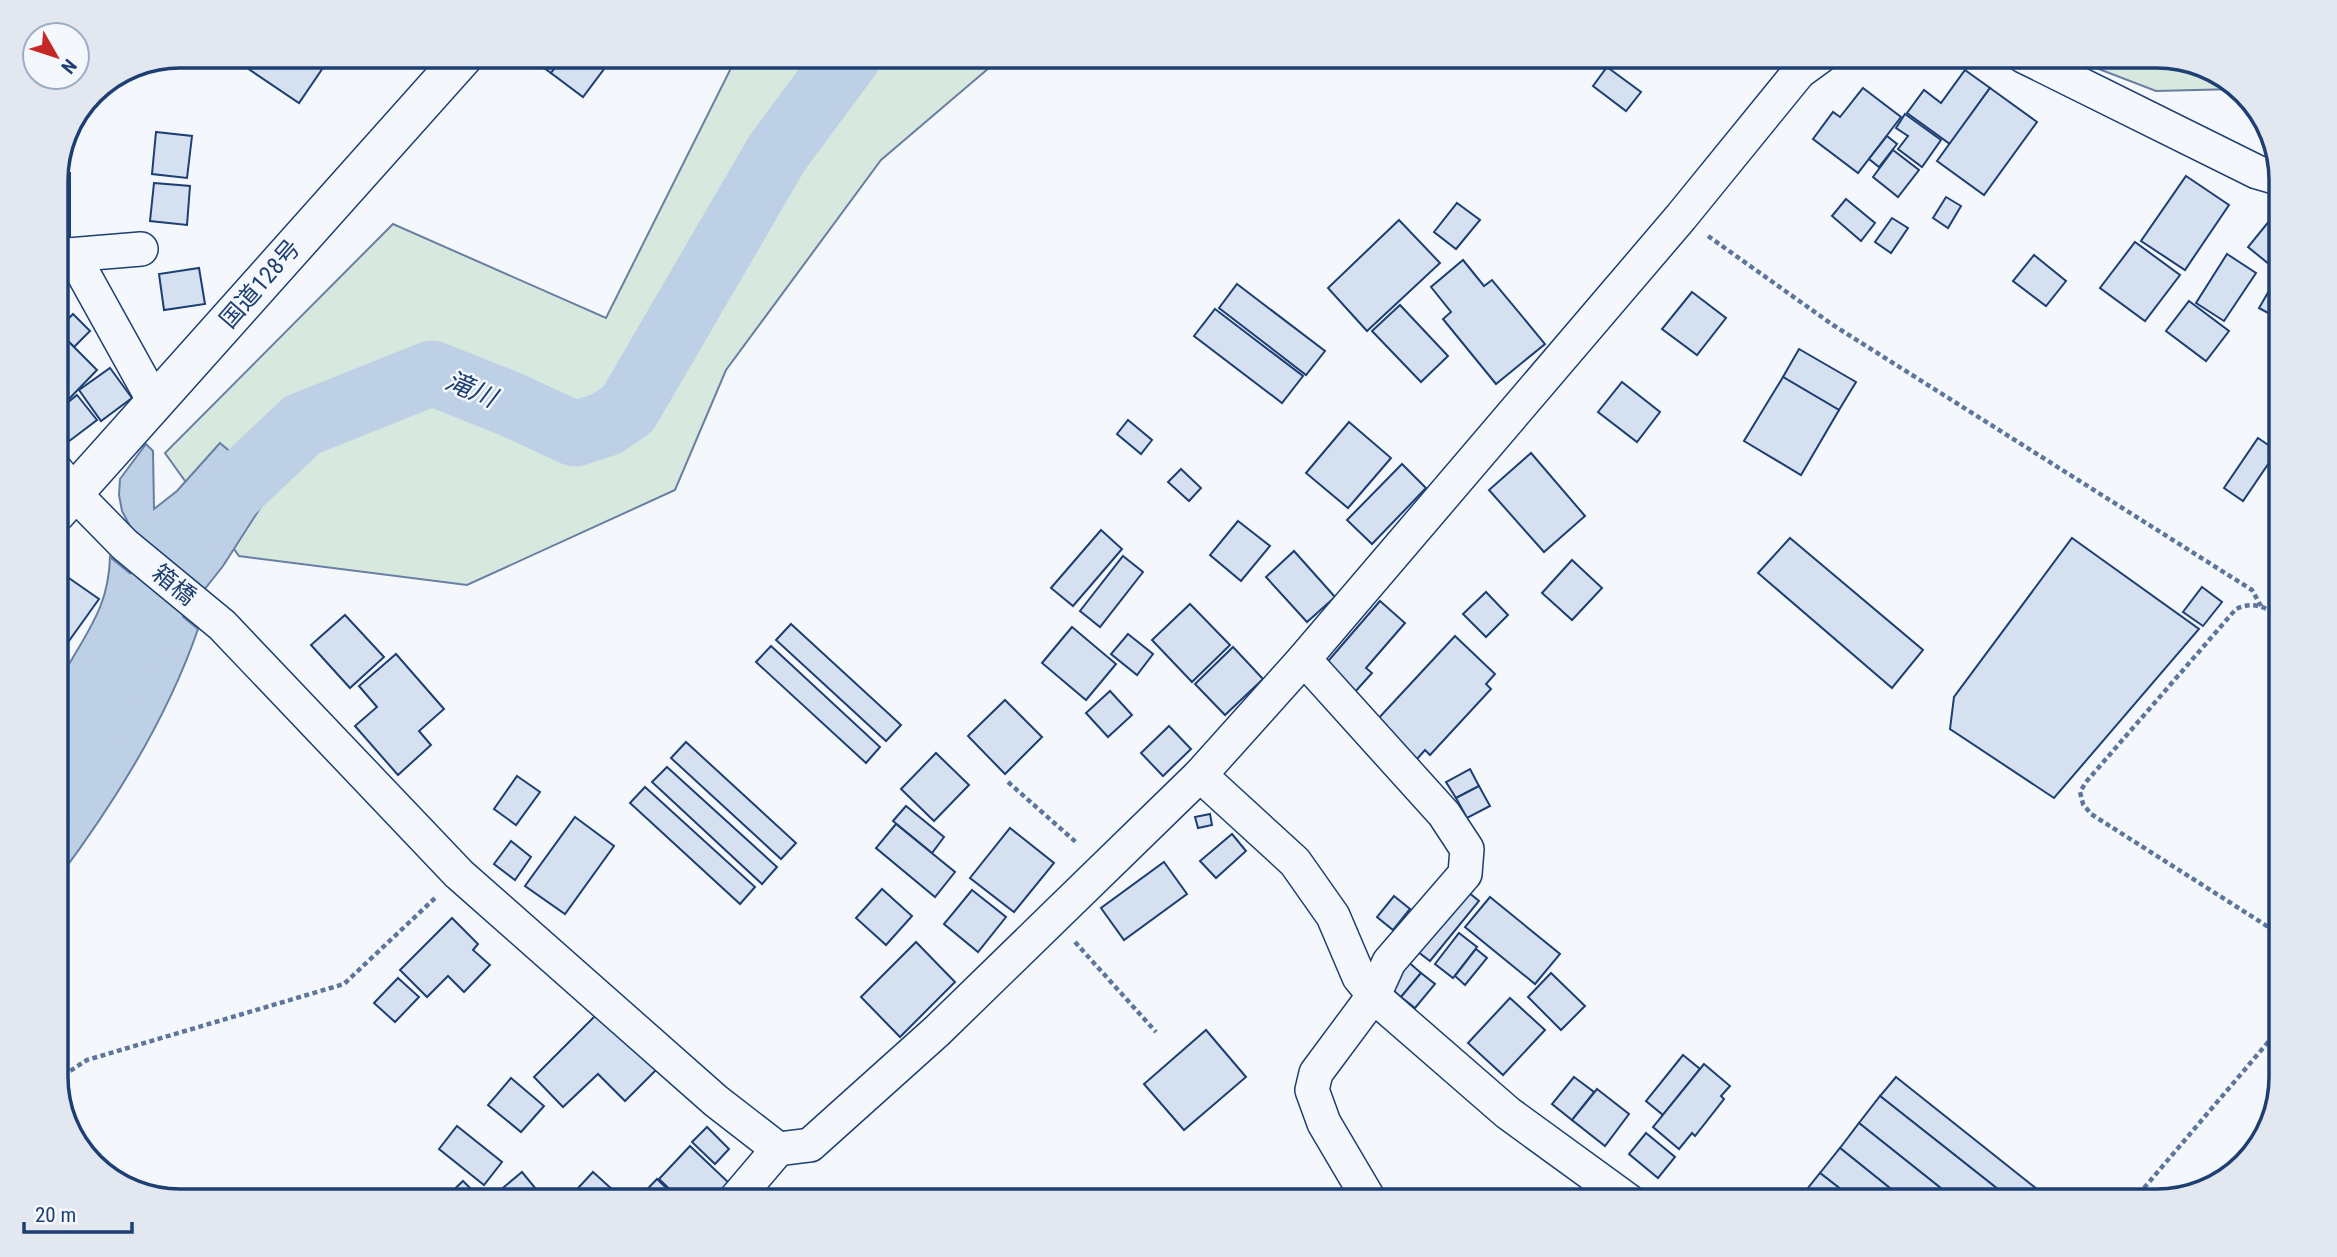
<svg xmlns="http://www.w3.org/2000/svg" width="2337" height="1257" viewBox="0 0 2337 1257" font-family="'Roboto Condensed','Noto Sans JP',sans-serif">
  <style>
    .green { fill: #d7e8df; stroke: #687fa3; stroke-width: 2 }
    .water { fill: #bed0e5; stroke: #687fa3; stroke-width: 2 }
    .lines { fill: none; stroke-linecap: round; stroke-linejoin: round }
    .river { stroke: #bed0e5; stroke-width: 65 }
    .building { fill: #d5e0f0; stroke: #1d3f73; stroke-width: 2 }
    .minor-casing { stroke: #1d3f73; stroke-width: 36 }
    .trunk-casing { stroke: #1d3f73; stroke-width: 41 }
    .path { stroke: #5e769c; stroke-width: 4.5; stroke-dasharray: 5 3.5; stroke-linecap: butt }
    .minor { stroke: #f4f7fb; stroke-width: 33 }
    .trunk { stroke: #f4f7fb; stroke-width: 38 }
    .labels { text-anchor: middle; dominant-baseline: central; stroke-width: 5; stroke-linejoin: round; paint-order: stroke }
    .street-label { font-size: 24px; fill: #1d3f73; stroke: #f4f7fb }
    .water-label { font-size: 26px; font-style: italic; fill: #1d3f73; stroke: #f4f7fb }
    .rim { fill: none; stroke: #1d3f73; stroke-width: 3.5 }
  </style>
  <rect width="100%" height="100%" fill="#f4f7fb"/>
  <!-- green -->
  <g class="green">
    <path d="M740 56H1003L881 160 726 370 675 490 467 585 239 556 165 453 393 224 606 318 733 64Z"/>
    <path d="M2065 56H2157L2212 69 2235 89 2156 91Z"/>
  </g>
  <!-- water -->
  <g class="water">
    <path d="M220 443 273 488 223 566 204 590 132 530 122 511 119 495 120 479 146 444 153 451 154 509 177 491Z"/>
    <path d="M110 557 198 629C167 720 114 804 56 881V682C65 673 71 660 78 649 97 617 109 595 110 557Z"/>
  </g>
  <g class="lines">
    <!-- river -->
    <path class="river" d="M56 794 188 533 302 425 432 373 510 404 575 434 606 424 628 409 777 153 849 56"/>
  </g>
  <!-- building -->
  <g class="building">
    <path d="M254 56H331L299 103 247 68Z"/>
    <path d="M528 56H564L551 73Z"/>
    <path d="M564 56H612L613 57 583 97 551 73Z"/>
    <path d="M1607 67 1641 92 1626 111 1593 86Z"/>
    <path d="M1965 70 1990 88 1950 144 1907 113 1924 90 1941 103Z"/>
    <path d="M1863 88 1901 117 1858 173 1813 139 1833 112 1840 117Z"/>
    <path d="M1990 88 2037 122 1984 195 1937 161Z"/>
    <path d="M1905 114 1941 140 1922 167 1898 149 1908 136 1896 128Z"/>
    <path d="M156 132 192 136 187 178 152 174Z"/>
    <path d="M1887 136 1897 144 1879 167 1869 159Z"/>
    <path d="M1893 150 1919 170 1898 197 1873 177Z"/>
    <rect x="56" y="173" width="14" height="69"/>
    <path d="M2186 176 2229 205 2185 270 2141 241Z"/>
    <path d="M154 183 190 186 187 225 150 221Z"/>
    <path d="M1946 197 1961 206 1948 228 1933 218Z"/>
    <path d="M1846 199 1875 223 1861 241 1832 216Z"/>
    <path d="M1457 203 1480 220 1456 249 1434 232Z"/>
    <path d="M1892 218 1908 228 1891 253 1875 242Z"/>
    <path d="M1399 220 1440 263 1367 331 1328 288Z"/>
    <path d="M2270 220 2281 229V262L2275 269 2248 247Z"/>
    <path d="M2135 242 2180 275 2145 321 2100 288Z"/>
    <path d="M2227 254 2256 273 2224 321 2196 303Z"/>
    <path d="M2034 255 2066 281 2046 306 2013 281Z"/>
    <path d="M1463 260 1484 286 1492 280 1545 344 1496 384 1443 319 1451 312 1431 287Z"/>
    <path d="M199 268 205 304 164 310 159 274Z"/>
    <path d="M1237 284 1325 351 1306 375 1219 308Z"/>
    <path d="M2273 284 2281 289V320L2259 308Z"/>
    <path d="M1692 292 1726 318 1697 355 1662 329Z"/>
    <path d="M2189 301 2229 331 2206 361 2166 331Z"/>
    <path d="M1400 305 1448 356 1421 382 1372 331Z"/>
    <path d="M1215 309 1303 376 1282 403 1194 336Z"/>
    <path d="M73 314 90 331 74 347 57 330Z"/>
    <path d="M57 330 67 340 56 351V331Z"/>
    <path d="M67 340 97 370 66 402 56 392V351Z"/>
    <path d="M1799 349 1856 382 1839 410 1783 377Z"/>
    <path d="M110 368 132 398 101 421 79 390Z"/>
    <path d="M1783 377 1839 410 1801 475 1744 441Z"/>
    <path d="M1622 382 1660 412 1637 442 1598 412Z"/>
    <path d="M77 395 97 420 68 442 56 428V412Z"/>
    <path d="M1128 420 1152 440 1141 454 1117 434Z"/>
    <path d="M1349 422 1391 458 1348 508 1306 473Z"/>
    <path d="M2258 438 2277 451 2243 501 2224 488Z"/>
    <path d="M1531 453 1585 516 1544 552 1489 490Z"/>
    <path d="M1402 464 1426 488 1372 544 1347 520Z"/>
    <path d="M1181 469 1201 488 1189 501 1168 482Z"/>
    <path d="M1238 521 1270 546 1241 581 1210 555Z"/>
    <path d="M1101 530 1122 549 1073 606 1051 588Z"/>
    <path d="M1790 538 1923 650 1892 688 1758 573Z"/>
    <path d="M2072 538 2199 629 2054 798 1950 729 1954 697Z"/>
    <path d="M1294 551 1335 597 1307 622 1266 577Z"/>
    <path d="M1123 556 1143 572 1100 627 1080 611Z"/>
    <path d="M1572 560 1602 588 1572 620 1542 593Z"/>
    <path d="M66 576 99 599 61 652 56 648V589Z"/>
    <path d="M2202 587 2222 602 2203 626 2183 612Z"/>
    <path d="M1486 592 1508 615 1486 637 1463 614Z"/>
    <path d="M1380 601 1405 623 1366 668 1372 673 1354 693 1323 667Z"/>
    <path d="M1190 604 1230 645 1192 682 1152 640Z"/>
    <path d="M345 615 384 657 350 688 311 645Z"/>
    <path d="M791 624 901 725 886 741 776 640Z"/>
    <path d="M1072 627 1116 664 1086 700 1042 663Z"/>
    <path d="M1128 634 1153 654 1137 675 1111 654Z"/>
    <path d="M1455 636 1495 674 1486 684 1491 689 1430 755 1425 750 1417 759 1376 721Z"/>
    <path d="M771 646 880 747 866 763 756 662Z"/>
    <path d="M1233 647 1263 679 1225 715 1195 684Z"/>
    <path d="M396 654 444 709 419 731 431 745 398 775 355 726 377 707 359 686Z"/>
    <path d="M1110 691 1132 715 1108 737 1086 713Z"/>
    <path d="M1005 700 1042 737 1005 774 968 736Z"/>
    <path d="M1169 726 1191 749 1163 776 1141 753Z"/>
    <path d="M686 742 796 843 781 859 671 758Z"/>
    <path d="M936 753 969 785 934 821 901 789Z"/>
    <path d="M667 767 777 867 762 884 652 782Z"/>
    <path d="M1470 769 1479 786 1456 798 1446 782Z"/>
    <path d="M517 776 540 792 516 825 494 809Z"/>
    <path d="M1479 786 1490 806 1467 818 1456 798Z"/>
    <path d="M645 787 755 887 740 904 630 803Z"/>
    <path d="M906 806 944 837 932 853 893 821Z"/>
    <path d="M1210 814 1212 825 1198 828 1195 817Z"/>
    <path d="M575 817 614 846 565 914 525 886Z"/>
    <path d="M896 824 955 872 935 897 876 848Z"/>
    <path d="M1010 828 1054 863 1014 912 970 878Z"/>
    <path d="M1232 834 1246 851 1216 878 1200 861Z"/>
    <path d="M511 841 531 857 515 880 494 864Z"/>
    <path d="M1164 862 1187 894 1124 940 1101 908Z"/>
    <path d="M1462 887 1479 901 1430 961 1413 948Z"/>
    <path d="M882 889 912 916 886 945 856 918Z"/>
    <path d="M972 890 1006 917 978 952 944 924Z"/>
    <path d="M1394 896 1410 909 1393 930 1377 917Z"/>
    <path d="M1490 897 1560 954 1535 984 1465 927Z"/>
    <path d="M452 918 478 944 473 950 490 965 464 992 448 976 427 997 400 970Z"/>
    <path d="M1459 933 1477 947 1453 978 1435 964Z"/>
    <path d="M916 942 955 982 900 1037 861 997Z"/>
    <path d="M1476 949 1487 958 1465 985 1455 976Z"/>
    <path d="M1405 959 1421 973 1401 997 1385 983Z"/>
    <path d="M1421 973 1435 984 1415 1008 1401 997Z"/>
    <path d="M1551 973 1585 1006 1561 1030 1528 997Z"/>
    <path d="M398 978 419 997 395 1022 374 1003Z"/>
    <path d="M1510 998 1545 1030 1503 1075 1468 1043Z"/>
    <path d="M601 1010 659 1067 625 1101 598 1074 563 1107 534 1077Z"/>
    <path d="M1206 1030 1246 1077 1184 1130 1144 1084Z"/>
    <path d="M1683 1055 1700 1069 1663 1115 1646 1101Z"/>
    <path d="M1704 1064 1730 1086 1721 1096 1724 1099 1695 1136 1692 1133 1679 1149 1653 1127Z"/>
    <path d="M1574 1077 1594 1092 1572 1120 1552 1104Z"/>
    <path d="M1896 1077 2052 1201H2013L1880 1096Z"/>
    <path d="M511 1078 544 1106 521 1132 488 1105Z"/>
    <path d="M1597 1089 1629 1114 1605 1146 1572 1120Z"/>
    <path d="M1880 1096 2013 1201H1957L1859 1123Z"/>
    <path d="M1859 1123 1957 1201H1906L1840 1148Z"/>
    <path d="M457 1126 502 1162 484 1185 439 1149Z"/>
    <path d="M707 1127 729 1149 715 1164 692 1142Z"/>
    <path d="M1646 1133 1675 1157 1658 1178 1629 1154Z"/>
    <path d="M690 1146 729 1183 712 1201H682L659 1179Z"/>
    <path d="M1840 1148 1906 1201H1856L1820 1173Z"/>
    <path d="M522 1172 545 1200 495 1201 492 1197Z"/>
    <path d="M593 1172 625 1201H566Z"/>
    <path d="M1820 1173 1856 1201H1815L1804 1193Z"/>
    <path d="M657 1179 680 1201H636Z"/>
    <path d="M463 1181 483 1201H445L444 1199Z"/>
  </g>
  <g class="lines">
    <defs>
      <g id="minor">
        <path d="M2023 56 2257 172 2281 179"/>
        <path d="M73 255 155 403"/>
        <path d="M56 256 141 249"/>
        <path d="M56 470 74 493 125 545 222 625 459 874 716 1101 778 1149 810 1145 937 1031 1200 775 1304 659 1681 217 1799 72 1821 56"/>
        <path d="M1304 659 1444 814 1467 849 1465 874 1389 962 1374 995 1316 1073 1312 1090 1324 1123 1370 1201"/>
        <path d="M1200 775 1295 862 1333 916 1359 977 1378 1000 1508 1113 1629 1201"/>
        <path d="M734 1201 778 1149"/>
      </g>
      <path id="trunk" d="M56 513 464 56"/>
    </defs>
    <!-- minor casing -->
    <use href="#minor" class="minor-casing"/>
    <!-- trunk casing -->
    <use href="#trunk" class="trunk-casing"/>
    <!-- path -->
    <g class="path">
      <path d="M1708 236 1833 325 2252 590 2261 606"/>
      <path d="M2281 617C2265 607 2253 601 2236 609L2086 782 2080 792 2083 804 2091 814 2281 935"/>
      <path d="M1008 782 1078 844"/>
      <path d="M1075 942 1156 1032"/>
      <path d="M56 1080 87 1060 344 984 435 898"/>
      <path d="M2133 1201 2281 1027"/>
    </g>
    <!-- minor -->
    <use href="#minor" class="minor"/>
    <!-- trunk -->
    <use href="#trunk" class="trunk"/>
  </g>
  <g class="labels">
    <!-- street labels -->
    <g class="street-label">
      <text transform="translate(260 284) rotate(-49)">国道128号</text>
      <text transform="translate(174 585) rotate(39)">箱橋</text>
    </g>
    <!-- water labels -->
    <g class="water-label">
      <text transform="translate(471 389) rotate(23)">滝川</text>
    </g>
  </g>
  <!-- crop -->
  <path d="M0 0H2337V1257H0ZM180 68H2157A112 112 0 0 1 2269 180V1077A112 112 0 0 1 2157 1189H180A112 112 0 0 1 68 1077V180A112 112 0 0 1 180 68Z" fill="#e3e8f0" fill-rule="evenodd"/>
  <path class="rim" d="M180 68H2157A112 112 0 0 1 2269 180V1077A112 112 0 0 1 2157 1189H180A112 112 0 0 1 68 1077V180A112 112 0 0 1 180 68Z"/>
  <!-- north arrow -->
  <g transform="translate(56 56) rotate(129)"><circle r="33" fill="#f4f7fb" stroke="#9eadc5" stroke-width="2"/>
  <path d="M0-5L12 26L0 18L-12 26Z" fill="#c62828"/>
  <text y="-10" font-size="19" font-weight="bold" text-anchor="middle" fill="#1d3f73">N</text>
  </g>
  <!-- scale -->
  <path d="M24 1222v10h108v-10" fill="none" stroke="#1d3f73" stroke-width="3.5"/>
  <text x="35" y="1222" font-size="21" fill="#1d3f73" stroke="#f4f7fb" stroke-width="5" paint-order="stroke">20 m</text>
</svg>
